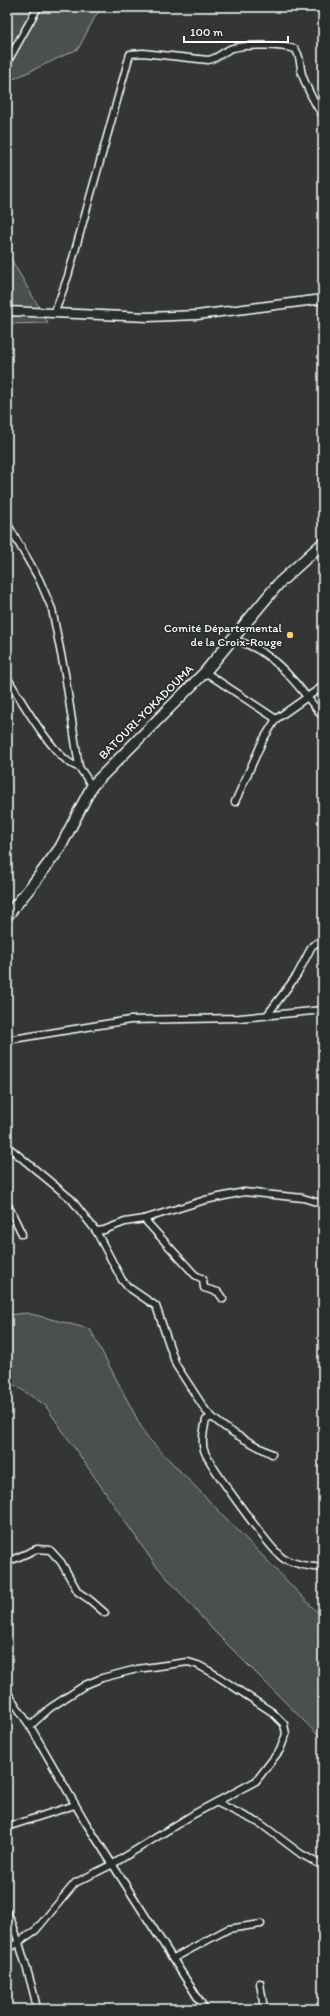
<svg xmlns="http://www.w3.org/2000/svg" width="330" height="2016" viewBox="0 0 330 2016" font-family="Itim,sans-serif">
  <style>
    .green { fill: #4c4f50; stroke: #a6a7a8 }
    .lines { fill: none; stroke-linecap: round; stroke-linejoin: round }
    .minor-casing { stroke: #fff; stroke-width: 9 }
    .tertiary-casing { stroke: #fff; stroke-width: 11 }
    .trunk-casing { stroke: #fff; stroke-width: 13 }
    .minor { stroke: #2a2d2e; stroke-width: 6 }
    .tertiary { stroke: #2a2d2e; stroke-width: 8 }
    .trunk { stroke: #2a2d2e; stroke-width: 10 }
    .poi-dot { fill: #ffd166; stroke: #2a2d2e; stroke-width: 1.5 }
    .labels { text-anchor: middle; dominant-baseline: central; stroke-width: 3.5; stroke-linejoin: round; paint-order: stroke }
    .poi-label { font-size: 12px; fill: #fff; stroke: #2a2d2e; text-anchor: end }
    .street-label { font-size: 12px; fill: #fff; stroke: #2a2d2e }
  </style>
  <rect width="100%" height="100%" fill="#333536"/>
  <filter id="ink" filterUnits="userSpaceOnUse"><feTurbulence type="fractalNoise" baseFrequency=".025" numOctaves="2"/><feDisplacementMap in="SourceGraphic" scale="8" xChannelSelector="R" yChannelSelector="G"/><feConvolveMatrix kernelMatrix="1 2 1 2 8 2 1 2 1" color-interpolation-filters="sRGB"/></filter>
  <g filter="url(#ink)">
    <!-- green -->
    <g class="green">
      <path d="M7 7H104L96 15 78 49 7 82Z"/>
      <path d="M7 252 48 323 7 324Z"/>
      <path d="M27 1313 90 1329 146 1436 323 1618V1740L213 1630 153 1562 45 1405 7 1380V1315Z"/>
    </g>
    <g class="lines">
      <defs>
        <g id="minor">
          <path d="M7 66 8 61 38 7"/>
          <path d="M55 312 68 276 130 54 143 53 208 60C218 59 224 50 233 48 248 44 281 45 295 49 302 57 299 68 303 77 308 91 315 104 323 116"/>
          <path d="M7 523 39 579 52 609 65 674 79 767 92 786"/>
          <path d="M233 640C274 649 298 686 323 717"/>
          <path d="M205 672 276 719"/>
          <path d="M7 677C19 697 56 763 79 767"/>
          <path d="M235 802 263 740 276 719 323 686"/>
          <path d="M268 1014 297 975 312 946 323 939"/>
          <path d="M7 1040 130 1020 240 1018 323 1010"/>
          <path d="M7 1146 71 1199 96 1231 122 1280 128 1287 156 1306 176 1365 206 1411C224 1430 249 1442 272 1454"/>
          <path d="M7 1203 22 1234"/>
          <path d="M144 1219 205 1200 244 1192 303 1198 323 1204"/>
          <path d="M96 1231 104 1230 125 1222 144 1219 195 1275 203 1279 204 1288 218 1292 223 1299"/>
          <path d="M212 1417 206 1420C204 1429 201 1441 204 1450 209 1465 272 1552 284 1559 295 1564 311 1567 323 1568"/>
          <path d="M7 1562 37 1549 50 1550 61 1562 78 1592 90 1600 105 1613"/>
          <path d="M7 1692 30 1726 86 1823 205 2009"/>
          <path d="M218 1803 261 1824 301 1854 323 1866"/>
          <path d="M7 1824 13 1825 75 1805"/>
          <path d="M7 1912C14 1924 15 1933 20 1946 26 1967 33 1987 37 2009"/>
          <path d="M7 1950 36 1930 75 1883 113 1864 194 1814 256 1781 280 1750 286 1734 284 1724 272 1712 211 1672 198 1665 188 1662 137 1669 102 1678 85 1685 50 1708 30 1726"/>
          <path d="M174 1958 228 1929 261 1924"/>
          <path d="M260 1983 264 2009"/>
        </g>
        <path id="tertiary" d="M7 311 148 317 197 315 323 299"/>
        <path id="trunk" d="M7 916 33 884 60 848 92 786 205 672 279 583 323 543"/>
      </defs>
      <!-- minor casing -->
      <use href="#minor" class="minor-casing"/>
      <!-- tertiary casing -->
      <use href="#tertiary" class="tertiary-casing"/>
      <!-- trunk casing -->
      <use href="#trunk" class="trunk-casing"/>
      <!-- minor -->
      <use href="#minor" class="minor"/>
      <!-- tertiary -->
      <use href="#tertiary" class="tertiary"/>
      <!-- trunk -->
      <use href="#trunk" class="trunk"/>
    </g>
  </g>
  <!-- markers -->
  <circle class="poi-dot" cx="290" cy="635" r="4"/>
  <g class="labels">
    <!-- poi labels -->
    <g class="poi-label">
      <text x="282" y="628">Comité Départemental<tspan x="282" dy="14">de la Croix-Rouge</tspan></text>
    </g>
    <!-- street labels -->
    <g class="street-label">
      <text transform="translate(146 712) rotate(-45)">BATOURI-YOKADOUMA</text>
    </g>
  </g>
  <!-- margin -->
  <rect width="330" height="2016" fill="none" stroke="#2a2d2e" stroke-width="24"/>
  <rect x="12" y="12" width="306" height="1992" fill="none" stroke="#fff" stroke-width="1.5" filter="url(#ink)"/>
  <!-- scale -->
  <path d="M184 36v6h104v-6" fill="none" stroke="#ffffff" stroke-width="2"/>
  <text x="190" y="36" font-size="12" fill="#ffffff" stroke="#2a2d2e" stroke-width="3" paint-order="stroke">100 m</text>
</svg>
